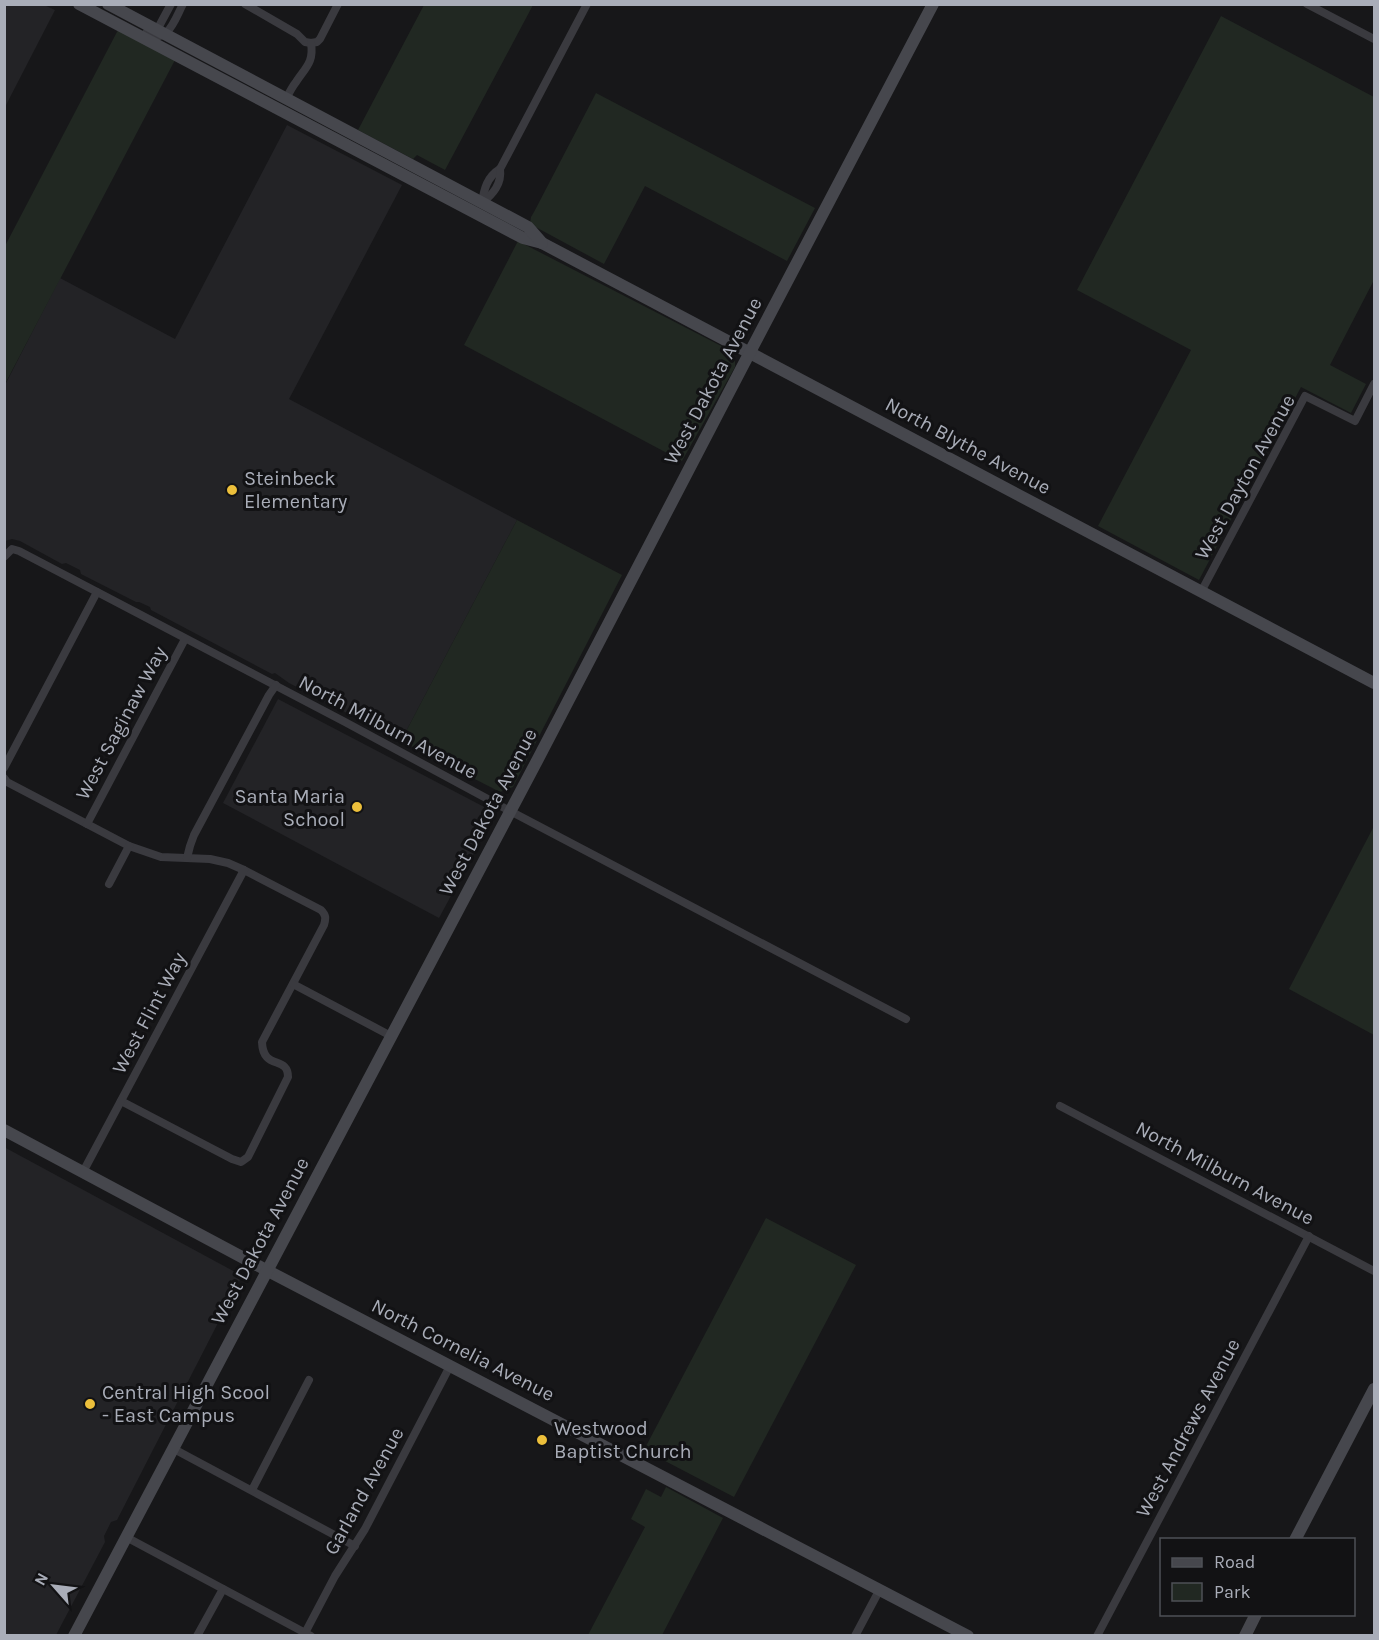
<svg xmlns="http://www.w3.org/2000/svg" width="1379" height="1640" viewBox="0 0 1379 1640" font-family="Karla,sans-serif">
  <style>
    .built { fill: #232326 }
    .green { fill: #212822 }
    .lines { fill: none; stroke-linecap: round; stroke-linejoin: round }
    .street { stroke: #3a3a3f; stroke-width: 8 }
    .secondary { stroke: #46474d; stroke-width: 12 }
    .poi-dot { fill: #ecbf3b; stroke: #121214; stroke-width: 2 }
    .labels { text-anchor: middle; dominant-baseline: central; stroke-width: 6; stroke-linejoin: round; paint-order: stroke }
    .street-label { font-size: 20px; fill: #a9adb8; stroke: #121214 }
    .poi-label { font-size: 20px; fill: #a9adb8; stroke: #121214; text-anchor: start }
  </style>
  <rect width="100%" height="100%" fill="#171719"/>
  <!-- built -->
  <g class="built">
    <path d="M5 4 44 5 55 10 5 107Z"/>
    <path d="M287 125 402 185 289 399 517 520 401 741 289 683 275 673 272 674 151 610 150 607 139 602H136L81 574 80 570 66 563 62 564 20 541 12 539 5 541V385L60 278 175 339Z"/>
    <path d="M278 699 490 810 493 818 439 918 223 803Z"/>
    <path d="M4 1147 237 1273 240 1280 117 1520 111 1522 104 1536 105 1542 56 1635H5Z"/>
  </g>
  <!-- green -->
  <g class="green">
    <path d="M424 5H533L445 170 417 155 413 159 358 130Z"/>
    <path d="M1221 16 1374 97V280L1330 365 1366 384 1351 413 1301 387 1199 580 1098 526 1191 350 1077 290Z"/>
    <path d="M118 30 175 60 5 384V246Z"/>
    <path d="M596 93 815 208 787 261 645 186 604 264 530 224 531 217 534 212Z"/>
    <path d="M518 241 731 351 735 359V367L682 461 464 345Z"/>
    <path d="M517 520 622 575 513 787 500 792 401 741Z"/>
    <path d="M1374 826V1035L1289 989Z"/>
    <path d="M766 1218 856 1265 734 1497 644 1450Z"/>
    <path d="M666 1487 723 1518 662 1635H588L645 1527 631 1519 646 1489 661 1497Z"/>
  </g>
  <g class="lines">
    <!-- street -->
    <g class="street">
      <path d="M245 4 297 34 305 42 311 43 317 42 320 39 338 4"/>
      <path d="M1307 4 1374 39"/>
      <path d="M157 30 171 4"/>
      <path d="M146 33C168 45 174 21 183 4"/>
      <path d="M286 99C289 93 292 87 296 82 306 67 314 62 311 43"/>
      <path d="M482 203C484 189 487 177 500 169L587 4"/>
      <path d="M482 203C493 194 502 184 500 169"/>
      <path d="M4 557 12 549 19 551 345 722 510 811 906 1019"/>
      <path d="M1201 592 1305 396 1355 421 1374 384"/>
      <path d="M4 768 97 592"/>
      <path d="M4 778 7 782 129 846 161 857 210 859 228 863 244 870 321 910C326 915 326 918 324 925L262 1042C263 1071 288 1055 288 1077L248 1157 241 1162 232 1159 121 1101"/>
      <path d="M87 824 185 639"/>
      <path d="M187 858 190 846 194 835 269 695 276 685"/>
      <path d="M109 884 129 846"/>
      <path d="M293 984 391 1036"/>
      <path d="M1060 1106 1374 1271"/>
      <path d="M83 1172 244 870"/>
      <path d="M172 1448 355 1546"/>
      <path d="M252 1490 309 1380"/>
      <path d="M126 1537 311 1636"/>
      <path d="M305 1633 335 1576 365 1529 450 1366"/>
      <path d="M197 1636 223 1589"/>
      <path d="M855 1636 880 1589"/>
      <path d="M1097 1636 1309 1236"/>
    </g>
    <!-- secondary -->
    <g class="secondary">
      <path d="M79 4 523 238 542 243 1374 683"/>
      <path d="M108 4 528 227 542 243"/>
      <path d="M4 1130 268 1271 968 1636"/>
      <path d="M1295 1540 1374 1389"/>
      <path d="M74 1636 539 757 750 352 933 4"/>
      <path d="M1245 1636 1256 1614"/>
    </g>
  </g>
  <!-- markers -->
  <g class="poi-dot">
    <circle cx="232" cy="490" r="6"/>
    <circle cx="357" cy="807" r="6"/>
    <circle cx="90" cy="1404" r="6"/>
    <circle cx="542" cy="1440" r="6"/>
  </g>
  <g class="labels">
    <!-- street labels -->
    <g class="street-label">
      <text transform="translate(713 381) rotate(-62)">West Dakota Avenue</text>
      <text transform="translate(968 446) rotate(28)">North Blythe Avenue</text>
      <text transform="translate(1245 477) rotate(-61)">West Dayton Avenue</text>
      <text transform="translate(121 723) rotate(-62)">West Saginaw Way</text>
      <text transform="translate(388 727) rotate(28)">North Milburn Avenue</text>
      <text transform="translate(488 812) rotate(-62)">West Dakota Avenue</text>
      <text transform="translate(149 1013) rotate(-62)">West Flint Way</text>
      <text transform="translate(1225 1173) rotate(28)">North Milburn Avenue</text>
      <text transform="translate(260 1241) rotate(-62)">West Dakota Avenue</text>
      <text transform="translate(463 1350) rotate(27)">North Cornelia Avenue</text>
      <text transform="translate(1188 1428) rotate(-62)">West Andrews Avenue</text>
      <text transform="translate(364 1491) rotate(-61)">Garland Avenue</text>
    </g>
    <!-- poi labels -->
    <g class="poi-label">
      <text x="244" y="478">Steinbeck<tspan x="244" dy="23">Elementary</tspan></text>
      <text x="345" y="796" text-anchor="end">Santa Maria<tspan x="345" dy="23">School</tspan></text>
      <text x="102" y="1392">Central High Scool<tspan x="102" dy="23">- East Campus</tspan></text>
      <text x="554" y="1428">Westwood<tspan x="554" dy="23">Baptist Church</tspan></text>
    </g>
  </g>
  <!-- border -->
  <rect width="1379" height="1640" fill="none" stroke="#a9adb8" stroke-width="12"/>
  <!-- legend -->
  <rect x="1160" y="1538" width="195" height="78" fill="#121214" stroke="#4e5056" stroke-width="1.5"/>
  <rect x="1172" y="1558" width="30" height="9" fill="#46474d" stroke="#4e5056" stroke-width="1.5"/>
  <text x="1214" y="1568" font-size="18" fill="#a9adb8">Road</text>
  <rect x="1172" y="1583" width="30" height="18" fill="#212822" stroke="#4e5056" stroke-width="1.5"/>
  <text x="1214" y="1598" font-size="18" fill="#a9adb8">Park</text>
  <!-- north arrow -->
  <g transform="translate(54 1586) rotate(298)" stroke="#121214" stroke-width="4.5" paint-order="stroke">
  <path d="M0-4.5L10 22L0 15L-10 22Z" fill="#a9adb8"/>
  <text y="-9" font-size="16" font-weight="bold" text-anchor="middle" fill="#a9adb8">N</text>
  </g>
</svg>
